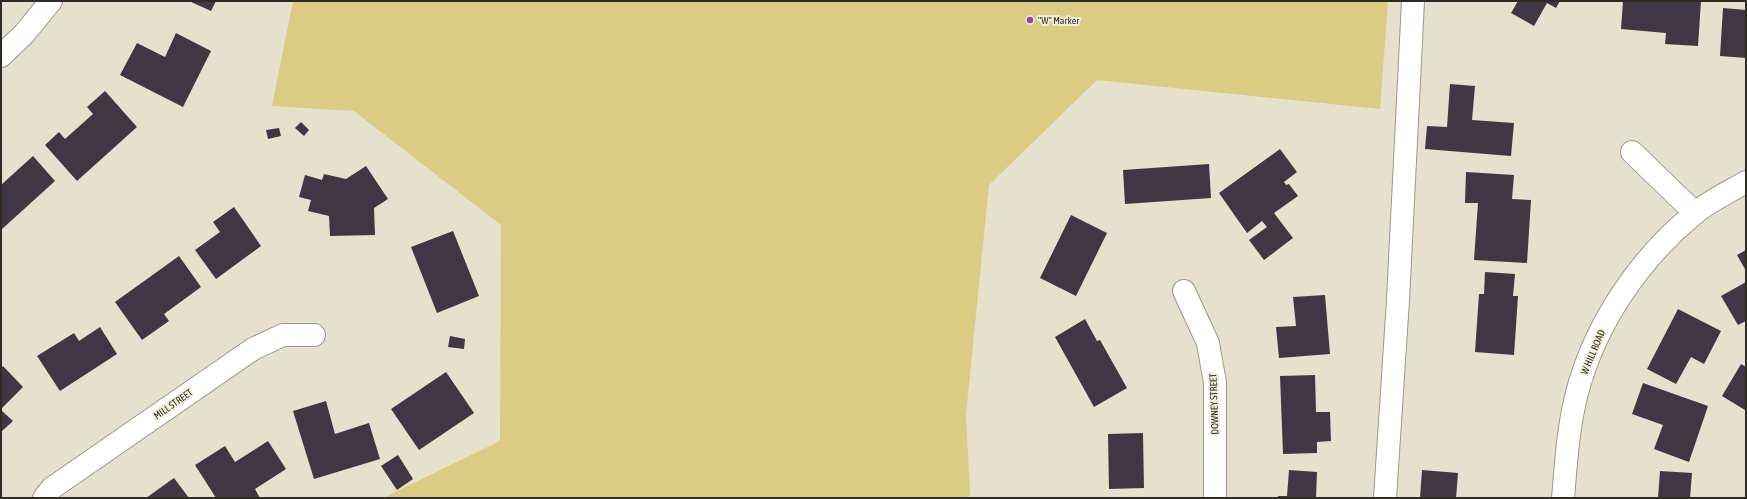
<svg xmlns="http://www.w3.org/2000/svg" width="1747" height="499" viewBox="0 0 1747 499" font-family="'Asap Condensed',sans-serif">
  <style>
    .green { fill: #dbcb83 }
    .building { fill: #403745 }
    .lines { fill: none; stroke-linecap: round; stroke-linejoin: round }
    .minor-casing { stroke: #9d9986; stroke-width: 24 }
    .minor { stroke: #fff; stroke-width: 22 }
    .poi-dot { fill: #8e44b6; stroke: #f2eed9; stroke-width: 1.5 }
    .labels { text-anchor: middle; dominant-baseline: central; stroke-width: 4; stroke-linejoin: round; paint-order: stroke }
    .poi-label { font-size: 10px; fill: #2d2c24; stroke: #f2eed9; text-anchor: start }
    .street-label { font-size: 10px; fill: #2d2c24; stroke: #f2eed9 }
  </style>
  <rect width="100%" height="100%" fill="#e5e1cc"/>
  <!-- green -->
  <path class="green" d="M293 1H1388L1380 109 1097 80 989 185 966 415 970 495 964 498H383L500 441 501 225 354 111 272 106Z"/>
  <!-- building -->
  <g class="building">
    <path d="M189 1H216L211 11Z"/>
    <path d="M1518 1H1560L1556 8 1547 3 1534 26 1511 13Z"/>
    <path d="M1623 1H1701L1698 46 1665 44 1666 33 1621 29Z"/>
    <path d="M1723 8 1746 10V58L1720 56Z"/>
    <path d="M176 33 211 51 183 107 120 75 137 43 165 57Z"/>
    <path d="M1450 84 1475 86 1472 120 1514 123 1511 156 1425 149 1427 126 1447 127Z"/>
    <path d="M105 91 137 127 77 181 45 145 59 132 65 139 93 114 87 107Z"/>
    <path d="M301 122 309 130 304 136 295 128Z"/>
    <path d="M279 128 281 136 268 139 266 130Z"/>
    <path d="M1280 149 1297 172 1284 182 1286 185 1289 184 1298 196 1274 213 1293 238 1264 260 1249 240 1267 227 1262 221 1247 233 1219 193Z"/>
    <path d="M33 156 55 181 1 230V185Z"/>
    <path d="M1209 164 1211 198 1125 204 1123 170Z"/>
    <path d="M366 166 388 199 374 208 375 235 330 236 329 216 308 211 311 200 299 197 305 175 322 180 324 174 346 179Z"/>
    <path d="M1466 172 1514 175 1512 199 1531 200 1527 263 1474 260 1478 203H1465Z"/>
    <path d="M234 207 261 246 216 279 195 250 220 232 213 222Z"/>
    <path d="M1071 215 1107 233 1076 296 1040 278Z"/>
    <path d="M453 231 479 296 437 313 411 247Z"/>
    <path d="M1746 250V271L1737 255Z"/>
    <path d="M179 256 201 287 164 314 169 321 142 340 115 302Z"/>
    <path d="M1485 272 1515 274 1513 296H1518L1514 355 1475 352 1479 294H1484Z"/>
    <path d="M1746 282V321L1738 325 1721 296Z"/>
    <path d="M1325 295 1330 354 1279 358 1276 327 1296 326 1293 297Z"/>
    <path d="M1678 309 1721 331 1704 364 1691 357 1676 384 1647 369Z"/>
    <path d="M1085 319 1097 341 1100 340 1127 388 1094 407 1055 337Z"/>
    <path d="M100 327 117 354 60 391 37 356 74 333 79 341Z"/>
    <path d="M450 336 465 339 464 349 448 347Z"/>
    <path d="M1741 364 1746 367 1745 410 1722 396Z"/>
    <path d="M3 366 23 387 1 409V368Z"/>
    <path d="M446 372 474 413 419 450 391 409Z"/>
    <path d="M1315 375 1316 412H1330L1331 441 1317 442V453L1283 454 1280 376Z"/>
    <path d="M1643 383 1708 406 1689 462 1654 449 1663 425 1632 414Z"/>
    <path d="M326 401 335 434 369 423 380 459 314 479 293 411Z"/>
    <path d="M1 410 13 421 1 432Z"/>
    <path d="M1143 433 1144 488 1109 489 1108 434Z"/>
    <path d="M268 441 286 469 255 489 260 498H216L195 465 225 446 235 462Z"/>
    <path d="M398 455 413 479 397 490 381 466Z"/>
    <path d="M1289 470 1317 472 1316 498H1278V496H1287Z"/>
    <path d="M1422 470 1458 473 1456 498H1420Z"/>
    <path d="M1660 471 1692 473 1690 498H1658Z"/>
    <path d="M174 478 189 498H146Z"/>
  </g>
  <g class="lines">
    <defs>
      <g id="minor">
        <path d="M1 56 24 34 51 1"/>
        <path d="M1632 152 1695 213"/>
        <path d="M1184 291 1208 343 1215 383V498"/>
        <path d="M44 498 52 488 253 349 283 335H314"/>
        <path d="M1385 498 1398 300 1413 1"/>
        <path d="M1563 498C1566 464 1568 427 1577 393 1595 324 1639 259 1694 214 1709 201 1729 192 1746 182"/>
      </g>
    </defs>
    <!-- minor casing -->
    <use href="#minor" class="minor-casing"/>
    <!-- minor -->
    <use href="#minor" class="minor"/>
  </g>
  <!-- markers -->
  <circle class="poi-dot" cx="1030" cy="20" r="4"/>
  <g class="labels">
    <!-- poi labels -->
    <g class="poi-label">
      <text x="1038" y="20">"W" Marker</text>
    </g>
    <!-- street labels -->
    <g class="street-label">
      <text transform="translate(1593 352) rotate(-67)">W HILL ROAD</text>
      <text transform="translate(173 404) rotate(-35)">MILL STREET</text>
      <text transform="translate(1214 404) rotate(-92)">DOWNEY STREET</text>
    </g>
  </g>
  <!-- border -->
  <rect width="1747" height="499" fill="none" stroke="#2d2c24" stroke-width="4"/>
</svg>
